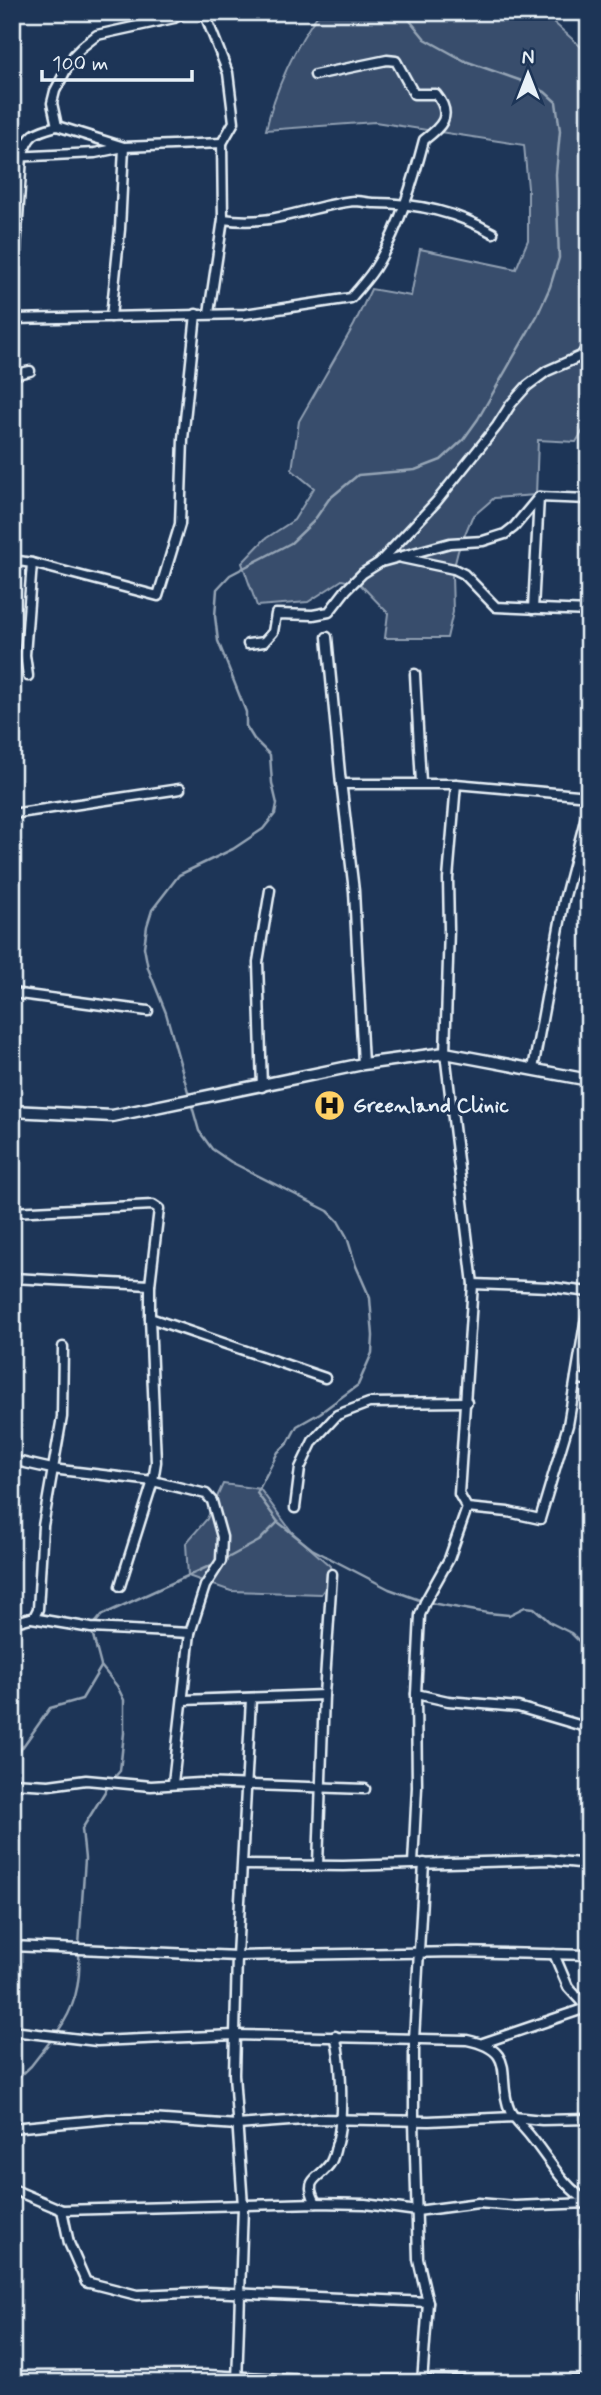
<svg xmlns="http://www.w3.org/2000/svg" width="601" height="2395" viewBox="0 0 601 2395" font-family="Mynerve,sans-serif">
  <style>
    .green { fill: #374d6c; stroke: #909fb2; stroke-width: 2 }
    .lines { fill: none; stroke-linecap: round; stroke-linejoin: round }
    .stream { stroke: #95a4b5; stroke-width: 2.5 }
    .minor-casing { stroke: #e8f1f8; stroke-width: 13 }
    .tertiary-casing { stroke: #e8f1f8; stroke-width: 15 }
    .minor { stroke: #1d3557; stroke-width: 8 }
    .tertiary { stroke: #1d3557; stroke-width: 10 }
    .labels { text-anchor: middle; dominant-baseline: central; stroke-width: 6; stroke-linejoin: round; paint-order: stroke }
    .poi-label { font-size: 21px; font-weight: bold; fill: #e8f1f8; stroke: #1d3557; text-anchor: start }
  </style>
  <rect width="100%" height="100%" fill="#1d3557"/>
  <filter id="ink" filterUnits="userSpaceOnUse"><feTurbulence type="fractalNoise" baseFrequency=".0143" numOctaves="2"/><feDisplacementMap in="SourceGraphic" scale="14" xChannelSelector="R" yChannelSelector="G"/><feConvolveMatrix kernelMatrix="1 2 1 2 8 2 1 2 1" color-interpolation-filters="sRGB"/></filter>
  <g filter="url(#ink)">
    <!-- green -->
    <g class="green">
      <path d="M320 12H537L551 20 589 54V218L582 258 589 278V421L576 442 538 440 536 495 494 498 472 517 458 551 452 575 453 612 447 638H385L388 613 360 584 342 580 308 602 257 606 242 563 265 539 294 520 314 488 292 470 299 421 354 325 371 289 411 296 420 249 516 269 528 240V188L524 145 375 122 266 130C274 92 296 43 320 12Z"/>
      <path d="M223 1484 260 1489 292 1532 330 1566 331 1580 321 1594 231 1591 188 1576 186 1543 207 1519Z"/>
    </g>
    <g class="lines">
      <!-- stream -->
      <g class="stream">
        <path d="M403 12 425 39 465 61 519 80 545 92 556 102 560 131 556 174 559 258 550 287 537 316 478 419 463 440 441 460 415 470 358 475 329 499 313 522 291 543 230 575 217 589 215 616 218 641 246 712V726L254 739 270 755 272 783 277 804 275 814 263 829 233 849 179 875 152 910 147 926 144 947 148 968 166 1013 199 1131 212 1149 231 1162 328 1211 338 1221 347 1237 356 1266 370 1298 373 1336 372 1353 358 1385 320 1413 297 1426 288 1443 278 1452 257 1493 278 1522 312 1549 389 1589 425 1602 488 1613 509 1615 525 1607 534 1608 551 1623 571 1633 589 1651"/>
        <path d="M222 1561 259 1541 278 1522"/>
        <path d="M12 1762 50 1708 82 1699 101 1667"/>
        <path d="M112 1780 120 1771 124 1733V1700L117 1686 101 1666 91 1628 102 1615 216 1563"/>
        <path d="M79 1945 85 1859 82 1829 109 1785"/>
        <path d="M56 2034C75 2008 81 1984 79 1952"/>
        <path d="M12 2084 31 2066 52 2039"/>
      </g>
      <defs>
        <g id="minor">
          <path d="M204 12 228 73 234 122 222 143"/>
          <path d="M12 157 95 153 124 147 222 143 223 219 209 313"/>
          <path d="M223 219C275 227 306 206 354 201 361 201 368 203 375 203 418 203 456 212 493 233"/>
          <path d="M12 311 22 156C29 133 35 132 57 126"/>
          <path d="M111 317 120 229 124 147 57 126 52 103 55 91 74 55 83 46 97 35 174 18 185 12"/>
          <path d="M12 319 245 314 351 298C360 287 371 276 378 263 400 225 413 182 424 140 441 127 454 116 436 94H414L396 61 387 60 315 75"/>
          <path d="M581 356 589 371"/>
          <path d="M12 375 30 371"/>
          <path d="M402 558 454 569 464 574 496 607 589 611"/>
          <path d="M12 560 32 563 158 596 180 524 183 439 196 314"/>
          <path d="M381 562 450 543 483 541 505 534 514 527 539 497 589 499"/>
          <path d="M533 609 539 497"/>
          <path d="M327 637 341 784H456L589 796"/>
          <path d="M248 644 264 642 273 632 276 614 313 615 329 612 346 590 363 573 379 563 436 502 497 426 511 404 527 386 547 371 581 356 589 345"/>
          <path d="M415 674 421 783"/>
          <path d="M28 676 25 655 32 563"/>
          <path d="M341 781 354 891 363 1064"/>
          <path d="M456 784 448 879 449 929 445 1053 473 1284 459 1494 467 1508 508 1512 540 1519 568 1425 585 1323 589 1312"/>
          <path d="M12 814 180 789"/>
          <path d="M12 993 148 1011"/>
          <path d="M533 1069 564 900 589 805"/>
          <path d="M262 1087 258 962 270 890"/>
          <path d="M12 1212 153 1205 159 1209 150 1285V1318L156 1462 153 1481 120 1586"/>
          <path d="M12 1278 150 1285"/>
          <path d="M473 1284 549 1287 589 1292"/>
          <path d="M150 1318 325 1378"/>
          <path d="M576 1378 589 1381"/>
          <path d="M12 1460 52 1469 153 1481 206 1494 212 1501 222 1537 221 1561 205 1586 190 1633 173 1783"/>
          <path d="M295 1508 300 1468 313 1441 337 1415 369 1403 467 1402"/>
          <path d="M32 1618 91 1628 190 1633"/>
          <path d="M12 1623 34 1617 38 1609 43 1526 62 1417 63 1347"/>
          <path d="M416 1694 448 1701 518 1707 589 1728"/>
          <path d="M183 1700 324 1695"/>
          <path d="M589 1780V1800"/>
          <path d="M12 1783 49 1785 86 1780 151 1786 200 1783 365 1789"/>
          <path d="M413 1864 417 1787 416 1694 420 1615 425 1602 449 1559 467 1508"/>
          <path d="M244 1865 343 1866 549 1860 589 1864"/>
          <path d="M318 1865 324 1695 332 1574"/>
          <path d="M12 1946 237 1956 458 1952 589 1955"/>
          <path d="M554 1954 568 1987 589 2010"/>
          <path d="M12 2031 97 2041 235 2035 467 2040C520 2051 495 2077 510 2111 515 2120 524 2128 531 2137 548 2158 564 2188 589 2202"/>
          <path d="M483 2043 586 2008 589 2003"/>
          <path d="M12 2128 108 2119H151L237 2125 317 2119 429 2121 514 2117 542 2120 589 2119"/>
          <path d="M12 2189 62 2210 316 2203 365 2204 417 2211 478 2203 515 2206 589 2203"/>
          <path d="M316 2203C302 2177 320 2180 331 2162 333 2158 335 2151 336 2146 344 2122 342 2060 335 2036"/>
          <path d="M62 2210 69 2243 86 2282 88 2283"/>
          <path d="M589 2217 586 2241 589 2300"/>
          <path d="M86 2282 137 2295 208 2292 428 2302"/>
          <path d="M12 2376 208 2375 302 2380 589 2381"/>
          <path d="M237 2383 243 2206 234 2074 237 1956 251 1699"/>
          <path d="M422 2383 428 2302 418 2259 414 2121V2039L424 1863"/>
          <path d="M588 2383 589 2342"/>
        </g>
        <path id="tertiary" d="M12 1111 112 1116 363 1064 445 1053 589 1080"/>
      </defs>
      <!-- minor casing -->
      <use href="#minor" class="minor-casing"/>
      <!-- tertiary casing -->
      <use href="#tertiary" class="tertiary-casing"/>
      <!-- minor -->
      <use href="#minor" class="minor"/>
      <!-- tertiary -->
      <use href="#tertiary" class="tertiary"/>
    </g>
  </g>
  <!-- icons -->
  <defs>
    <symbol id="hospital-disc" viewBox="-11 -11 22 22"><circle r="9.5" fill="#ffd166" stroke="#1d3557"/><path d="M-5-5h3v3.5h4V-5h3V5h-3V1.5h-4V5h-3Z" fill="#111"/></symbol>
  </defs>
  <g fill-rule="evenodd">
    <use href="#hospital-disc" x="312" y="1088" width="35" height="35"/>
  </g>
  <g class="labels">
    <!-- poi labels -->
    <g class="poi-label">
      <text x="353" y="1106">Greenland Clinic</text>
    </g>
  </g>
  <!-- margin -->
  <rect width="601" height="2395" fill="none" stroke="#1d3557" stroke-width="42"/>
  <rect x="21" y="21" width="559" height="2353" fill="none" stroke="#e8f1f8" stroke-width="2.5" filter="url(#ink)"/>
  <!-- north arrow -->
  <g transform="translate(528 74)" stroke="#1d3557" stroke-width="5" paint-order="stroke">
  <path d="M0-5L12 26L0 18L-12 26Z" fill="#e8f1f8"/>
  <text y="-10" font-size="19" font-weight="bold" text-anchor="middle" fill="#e8f1f8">N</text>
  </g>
  <!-- scale -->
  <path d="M42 70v10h150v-10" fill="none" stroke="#e8f1f8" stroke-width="3.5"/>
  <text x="52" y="70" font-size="21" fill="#e8f1f8" stroke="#1d3557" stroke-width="5" paint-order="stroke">100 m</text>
</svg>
